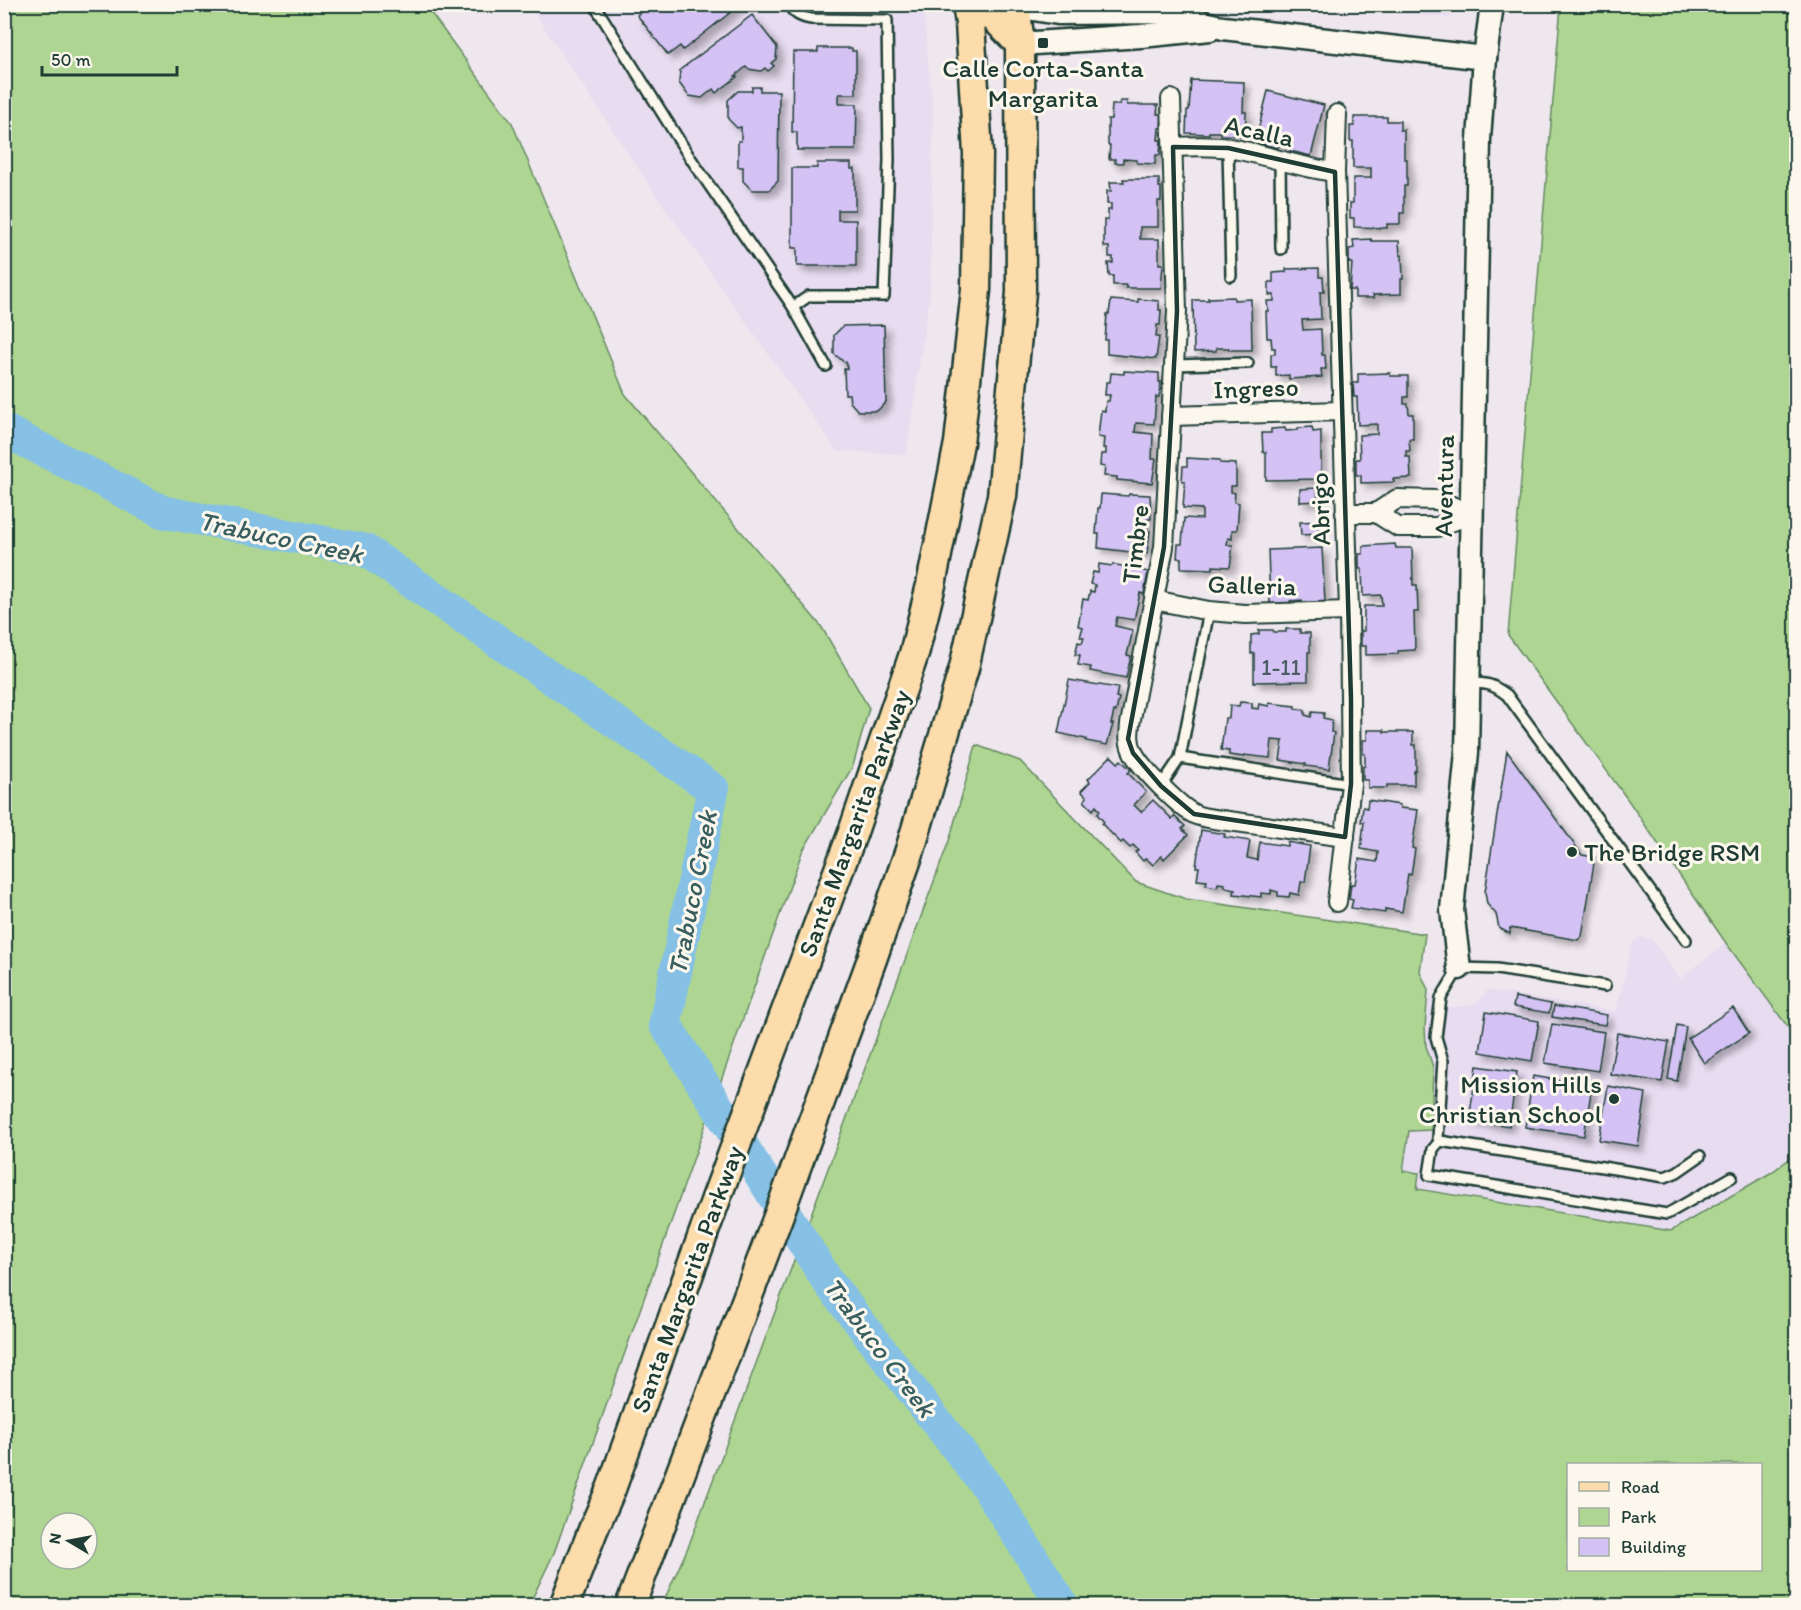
<svg xmlns="http://www.w3.org/2000/svg" width="1801" height="1610" viewBox="0 0 1801 1610" font-family="Itim,sans-serif">
  <style>
    .built { fill: #e7dcf0 }
    .green { fill: #aed692; stroke: #668a63; stroke-width: 1.5; fill-rule: evenodd }
    .lines { fill: none; stroke-linecap: round; stroke-linejoin: round }
    .river { stroke: #86c1e5; stroke-width: 33 }
    .building { fill: #d3c2f3; stroke: #1f3d34; stroke-width: 1.5; filter: url(#shadow) }
    .service-casing { stroke: #1f3d34; stroke-width: 14 }
    .minor-casing { stroke: #1f3d34; stroke-width: 22 }
    .tertiary-casing { stroke: #1f3d34; stroke-width: 27 }
    .primary-casing { stroke: #1f3d34; stroke-width: 33 }
    .service { stroke: #fbf7ec; stroke-width: 9 }
    .minor { stroke: #fbf7ec; stroke-width: 18 }
    .tertiary { stroke: #fbf7ec; stroke-width: 22 }
    .primary { stroke: #fddcac; stroke-width: 28 }
    .marked { fill: none; stroke: #1f3d34; stroke-width: 4.5; stroke-linejoin: round }
    .poi-dot { fill: #1f3d34; stroke: #fbf7ec; stroke-width: 2 }
    .labels { text-anchor: middle; dominant-baseline: central; stroke-width: 6; stroke-linejoin: round; paint-order: stroke }
    .number-label { font-size: 22px; fill: #4c5e64 }
    .poi-label { font-size: 26px; fill: #1f3d34; stroke: #fbf7ec }
    .street-label { font-size: 26px; fill: #1f3d34; stroke: #fbf7ec }
    .water-label { font-size: 27px; font-style: italic; fill: #395e60; stroke: #fbf7ec }
  </style>
  <defs>
    <filter id="shadow"><feDropShadow dx="5.5" dy="5.5" stdDeviation="3" flood-color="#0004"/></filter>
  </defs>
  <rect width="100%" height="100%" fill="#efe7ee"/>
  <filter id="ink" filterUnits="userSpaceOnUse"><feTurbulence type="fractalNoise" baseFrequency=".0167" numOctaves="2"/><feDisplacementMap in="SourceGraphic" scale="12" xChannelSelector="R" yChannelSelector="G"/><feConvolveMatrix kernelMatrix="1 2 1 2 8 2 1 2 1" color-interpolation-filters="sRGB"/></filter>
  <g filter="url(#ink)">
    <!-- built -->
    <g class="built">
      <path d="M529 5H923L933 114 930 294 906 454 837 451 660 201Z"/>
      <path d="M1320 5H1451L1450 18Z"/>
      <path d="M1641 937 1651 939 1680 979 1726 943 1796 1038V1154L1772 1172 1671 1231 1416 1189 1419 1173 1403 1171 1409 1131 1431 1130 1433 1067 1426 1046 1425 1027 1428 990 1435 1000 1448 1007H1458L1471 1005 1478 1001 1488 990 1616 1011 1632 945 1635 940Z"/>
    </g>
    <!-- green -->
    <g class="green">
      <path d="M5 4 425 5 512 123 625 394 821 626 869 708 853 766 802 852 554 1553 529 1605H5ZM51 1523H87V1559H51Z"/>
      <path d="M1561 5H1796V1038L1726 943 1628 800 1508 635Z"/>
      <path d="M976 745 1020 761 1136 882 1186 899 1425 934 1420 972 1428 990 1425 1027 1426 1046 1433 1067 1431 1130 1409 1131 1403 1171 1419 1173 1417 1189 1671 1231 1772 1172 1796 1154V1605H662L689 1545 950 838ZM1568 1464H1760V1570H1568Z"/>
    </g>
    <g class="lines">
      <!-- river -->
      <path class="river" d="M4 430 163 512 365 550 713 789 665 1024 829 1283 988 1488 1063 1606"/>
    </g>
    <!-- building -->
    <g class="building">
      <path d="M650 4H741L683 50 680 46 668 55 637 15Z"/>
      <path d="M752 15 777 47 776 59 771 63 774 66 768 71 765 68 761 71 748 69 746 67 735 76 737 77 716 93 713 89 702 98 689 96 679 83 680 70Z"/>
      <path d="M818 48H852V51H856V94H839V104H857L856 150H797V132H792L793 52H818Z"/>
      <path d="M1191 80 1244 82 1243 112H1246L1245 136 1221 135V132H1209V134L1186 133 1187 110H1189Z"/>
      <path d="M752 87H760V91H779L778 181 769 190H752L743 181V167H738V141H741V127L737 128 728 119V100L738 91H752Z"/>
      <path d="M1268 91 1324 105 1311 156 1290 151V148L1278 145V148L1255 142Z"/>
      <path d="M1120 101H1127V105H1158L1157 114H1162L1161 128H1159L1158 140H1161L1160 155H1156L1155 164 1137 163V160L1123 159V163H1115V159H1109L1110 145H1108V119H1111L1112 105H1119Z"/>
      <path d="M1354 117H1387V121H1400V130H1404V159H1407V186H1404V213H1400V224H1387V228L1354 227V218H1350V203H1353V178H1371V168H1353V141H1350V126H1354Z"/>
      <path d="M817 163H851V169H855V210H838V220H856V266H797V248H792V168H817Z"/>
      <path d="M1123 179H1159V187H1161V201H1158V227H1140V239H1159V264H1163L1161 288H1126V285H1113V276H1109L1108 263H1113V257H1109V247H1104V220H1108V210H1111V204H1107V191H1111L1110 182H1124Z"/>
      <path d="M1371 239 1372 241H1399L1400 255H1402L1403 279H1401V294L1373 295 1374 298H1355V290H1350L1352 263H1349V249L1354 248 1353 240Z"/>
      <path d="M1319 268V277H1323L1324 292H1320L1321 319 1302 320 1303 330 1321 329 1322 355H1325L1326 369H1321L1322 377 1289 379V375L1276 376V367H1271V354H1275V348H1272L1271 338H1267L1266 311H1268L1267 301H1274V295H1269V282H1273V273L1286 272V269Z"/>
      <path d="M1234 297V300L1251 299 1252 350H1229V348H1216V351L1194 352 1193 300H1209L1208 298Z"/>
      <path d="M1138 299 1159 301V310H1161L1160 325H1157L1156 337H1159L1156 359 1107 354V340H1105L1107 314H1109L1111 300 1138 302Z"/>
      <path d="M884 325 886 402 877 411H858L850 402 849 394H845L844 369H847L846 362H844L834 354V335L843 326Z"/>
      <path d="M1124 371 1159 373V382H1161L1159 397H1156L1154 424 1136 423 1135 432 1153 434 1152 459H1156L1152 483 1117 480V477L1104 476 1105 467 1100 466 1101 454H1106V448H1103L1104 438 1098 437 1101 410 1105 411 1106 401H1109L1110 395H1105L1106 382H1110L1111 373 1124 374Z"/>
      <path d="M1390 373V376H1408V397H1404V404H1408L1409 414H1413V439H1409L1410 451H1406V457H1410L1411 478 1393 479 1394 482 1361 483V475H1356V459H1360L1359 435 1377 434V424L1358 425 1357 397H1354L1353 383H1358V374Z"/>
      <path d="M1312 427 1313 432 1321 431V479L1266 480V452H1263L1262 433H1271V429L1285 428 1286 431 1298 430V428Z"/>
      <path d="M1187 458 1220 460V463L1236 464V486H1231V492L1235 493 1234 502 1239 503 1237 530H1232V539L1228 538 1227 545H1233L1230 567 1213 566V569L1181 568V558H1177L1178 544H1182L1184 518 1202 519V509L1183 508 1185 481H1182L1183 466H1187Z"/>
      <path d="M1317 488 1318 501 1300 502V489Z"/>
      <path d="M1101 494 1128 496 1129 494 1150 495 1151 519H1148L1147 531H1150L1147 554 1098 548 1099 534H1096L1098 508H1100Z"/>
      <path d="M1318 521 1319 534 1301 535 1300 522Z"/>
      <path d="M1395 544 1396 548H1412L1413 585H1417L1418 612H1414L1415 650 1398 651V654L1366 655V646H1361V631H1364V606H1382L1381 595 1363 596 1362 569H1359V554H1363V546Z"/>
      <path d="M1322 548 1325 602 1302 603V600L1290 601V603L1270 604 1268 550Z"/>
      <path d="M1099 564 1112 566 1113 564 1148 572 1144 594 1140 593 1134 620 1117 617 1115 626 1133 630 1127 655 1131 656 1126 678 1090 671 1091 667 1078 665 1080 655H1075L1078 642 1082 643 1084 637H1080L1083 627 1078 626 1083 599 1088 600 1090 591 1094 592 1095 585 1090 584 1093 572 1098 573Z"/>
      <path d="M1286 629H1300V633H1310V652H1308V681L1254 682V653L1251 654V635L1259 634V630H1273L1274 632H1286Z"/>
      <path d="M1069 680 1118 688 1116 697 1119 698 1116 712 1114 711 1111 724H1113L1107 745 1086 741V739L1058 733Z"/>
      <path d="M1240 702 1252 703V708L1258 709 1259 704 1269 706V703L1295 706V709L1305 710V715L1311 717 1312 712 1324 713 1323 718 1332 720 1331 732 1334 733 1329 769 1305 766 1306 764 1280 760 1283 741 1272 740 1270 758 1244 755V757L1229 755V751L1221 750 1225 718H1229L1230 705 1239 706Z"/>
      <path d="M1367 730H1384V732H1413V745H1416V770L1414 771V785H1387V788H1368V780H1363V766H1365V754H1363V740H1367Z"/>
      <path d="M1507 751 1582 855 1595 857 1582 936 1578 940 1510 928V934L1499 928 1496 914 1487 904 1485 892Z"/>
      <path d="M1111 756 1118 763 1121 760 1131 770 1128 773 1146 792 1134 805 1141 812 1153 800 1172 819 1174 816 1185 826 1182 829 1188 835 1164 859 1162 856 1153 865 1146 858 1143 861 1135 852 1138 850 1133 845 1130 848 1123 841 1121 843 1102 824 1104 822 1097 814 1100 811 1096 806 1093 810 1084 801 1087 797 1081 791 1090 782 1088 779Z"/>
      <path d="M1368 800 1400 805V808L1418 810 1412 848 1415 849 1411 875 1408 874 1402 912 1385 909V913L1351 908 1353 900 1349 899 1351 884H1355L1359 859 1377 862 1378 852 1361 849 1364 822H1361L1363 807 1367 808Z"/>
      <path d="M1201 830 1225 834 1224 837 1250 841 1247 858 1257 860 1260 842 1287 846V842L1310 846 1305 882H1301L1299 895 1290 893 1289 897 1278 896V892L1271 890V894L1261 893V897L1234 894 1235 889 1225 887V884L1218 883 1217 887 1206 885 1207 881 1197 880 1199 867H1196Z"/>
      <path d="M1515 997 1551 1004 1549 1013 1513 1007Z"/>
      <path d="M1554 1006 1607 1015 1605 1025 1552 1017Z"/>
      <path d="M1733 1008 1749 1033 1704 1063 1688 1038Z"/>
      <path d="M1486 1012 1539 1021 1532 1061 1480 1052Z"/>
      <path d="M1552 1024 1604 1032 1598 1071 1545 1063Z"/>
      <path d="M1677 1025 1686 1027 1677 1081 1668 1079Z"/>
      <path d="M1617 1033 1669 1042 1662 1082 1610 1074Z"/>
      <path d="M1477 1066 1517 1072 1509 1126 1469 1120Z"/>
      <path d="M1533 1076 1592 1086 1584 1136 1525 1127Z"/>
      <path d="M1608 1086 1646 1093 1638 1146 1599 1140Z"/>
    </g>
    <g class="lines">
      <defs>
        <g id="service">
          <path d="M594 4 687 153 793 307 826 366"/>
          <path d="M788 4C794 14 800 17 811 19L887 20 889 160 884 296H809L793 307"/>
          <path d="M1228 148 1231 276"/>
          <path d="M1280 159 1281 249"/>
          <path d="M1174 365 1248 363"/>
          <path d="M1469 683C1488 683 1492 684 1507 695L1686 940"/>
          <path d="M1180 758 1351 784"/>
          <path d="M1161 786 1180 758 1209 611"/>
          <path d="M1605 986 1497 969 1459 968 1441 998 1436 1037 1443 1061 1438 1138 1440 1141 1665 1177 1677 1172 1700 1156"/>
          <path d="M1440 1141 1433 1149 1429 1175 1667 1214 1732 1177"/>
        </g>
        <g id="minor">
          <path d="M1171 99 1177 311 1164 547 1130 724C1129 734 1128 742 1133 752 1140 767 1180 808 1196 815 1201 817 1208 818 1214 819L1345 837"/>
          <path d="M1173 147C1191 146 1211 145 1229 148 1265 154 1299 168 1335 172"/>
          <path d="M1171 416 1342 411"/>
          <path d="M1345 513H1376L1398 527H1437L1472 514"/>
          <path d="M1376 513 1397 499 1437 500 1472 514"/>
          <path d="M1154 600 1209 611 1245 614 1349 611"/>
          <path d="M1337 902 1351 784 1349 611 1335 172 1337 114"/>
        </g>
        <g id="tertiary">
          <path d="M1015 6 1058 13 1167 12 1223 28 1485 58"/>
          <path d="M1020 44 1141 36 1210 29"/>
          <path d="M1459 968 1452 910 1467 752 1479 139 1485 58 1492 4"/>
        </g>
        <g id="primary">
          <path d="M988 4 996 19 1020 44"/>
          <path d="M564 1606 593 1530 611 1489 717 1196 853 832 914 654 931 585 959 443 976 290 978 154 970 23 967 4"/>
          <path d="M630 1606 778 1217 872 959 910 850 964 668 1002 496 1021 292 1020 44 1015 4"/>
        </g>
      </defs>
      <!-- service casing -->
      <use href="#service" class="service-casing"/>
      <!-- minor casing -->
      <use href="#minor" class="minor-casing"/>
      <!-- tertiary casing -->
      <use href="#tertiary" class="tertiary-casing"/>
      <!-- primary casing -->
      <use href="#primary" class="primary-casing"/>
      <!-- service -->
      <use href="#service" class="service"/>
      <!-- minor -->
      <use href="#minor" class="minor"/>
      <!-- tertiary -->
      <use href="#tertiary" class="tertiary"/>
      <!-- primary -->
      <use href="#primary" class="primary"/>
    </g>
  </g>
  <!-- marked area -->
  <path class="marked" d="M1173 147 1228 148 1335 172 1351 699V784L1345 837 1194 814 1161 786 1133 753 1128 739 1164 547 1177 311Z"/>
  <!-- markers -->
  <g class="poi-dot">
    <rect x="1037" y="37" width="12" height="12" rx="3"/>
    <circle cx="1572" cy="852" r="6"/>
    <circle cx="1614" cy="1099" r="6"/>
  </g>
  <g class="labels">
    <!-- number labels -->
    <g class="number-label">
      <text x="1281" y="667">1-11</text>
    </g>
    <!-- poi labels -->
    <g class="poi-label">
      <text x="1043" y="68">Calle Corta-Santa<tspan x="1043" dy="30">Margarita</tspan></text>
      <text x="1584" y="852" text-anchor="start">The Bridge RSM</text>
      <text x="1602" y="1084" text-anchor="end">Mission Hills<tspan x="1602" dy="30">Christian School</tspan></text>
    </g>
    <!-- street labels -->
    <g class="street-label">
      <text transform="translate(1259 131) rotate(12)">Acalla</text>
      <text transform="translate(1256 388) rotate(-2)">Ingreso</text>
      <text transform="translate(1444 486) rotate(-89)">Aventura</text>
      <text transform="translate(1320 509) rotate(-92)">Abrigo</text>
      <text transform="translate(1135 544) rotate(-83)">Timbre</text>
      <text transform="translate(1252 585) rotate(2)">Galleria</text>
      <text transform="translate(854 823) rotate(-70)">Santa Margarita Parkway</text>
      <text transform="translate(687 1279) rotate(-70)">Santa Margarita Parkway</text>
    </g>
    <!-- water labels -->
    <g class="water-label">
      <text transform="translate(281 537) rotate(12)">Trabuco Creek</text>
      <text transform="translate(692 893) rotate(-79)">Trabuco Creek</text>
      <text transform="translate(880 1347) rotate(53)">Trabuco Creek</text>
    </g>
  </g>
  <!-- margin -->
  <rect width="1801" height="1610" fill="none" stroke="#fbf7ec" stroke-width="24"/>
  <rect x="12" y="12" width="1777" height="1586" fill="none" stroke="#1f3d34" stroke-width="2" filter="url(#ink)"/>
  <!-- legend -->
  <rect x="1567" y="1463" width="195" height="108" fill="#fbf7ec" stroke="#a3ada2" stroke-width="1.5"/>
  <rect x="1579" y="1482" width="30" height="9" fill="#fddcac" stroke="#a3ada2" stroke-width="1.5"/>
  <text x="1621" y="1493" font-size="18" fill="#1f3d34">Road</text>
  <rect x="1579" y="1508" width="30" height="18" fill="#aed692" stroke="#a3ada2" stroke-width="1.5"/>
  <text x="1621" y="1523" font-size="18" fill="#1f3d34">Park</text>
  <rect x="1579" y="1538" width="30" height="18" fill="#d3c2f3" stroke="#a3ada2" stroke-width="1.5"/>
  <text x="1621" y="1553" font-size="18" fill="#1f3d34">Building</text>
  <!-- north arrow -->
  <g transform="translate(69 1541) rotate(280)"><circle r="28" fill="#fbf7ec" stroke="#a3ada2" stroke-width="1.5"/>
  <path d="M0-4.5L10 22L0 15L-10 22Z" fill="#1f3d34"/>
  <text y="-9" font-size="16" font-weight="bold" text-anchor="middle" fill="#1f3d34">N</text>
  </g>
  <!-- scale -->
  <path d="M42 66v9h135v-9" fill="none" stroke="#1f3d34" stroke-width="3"/>
  <text x="51" y="66" font-size="18" fill="#1f3d34" stroke="#fbf7ec" stroke-width="4.5" paint-order="stroke">50 m</text>
</svg>
